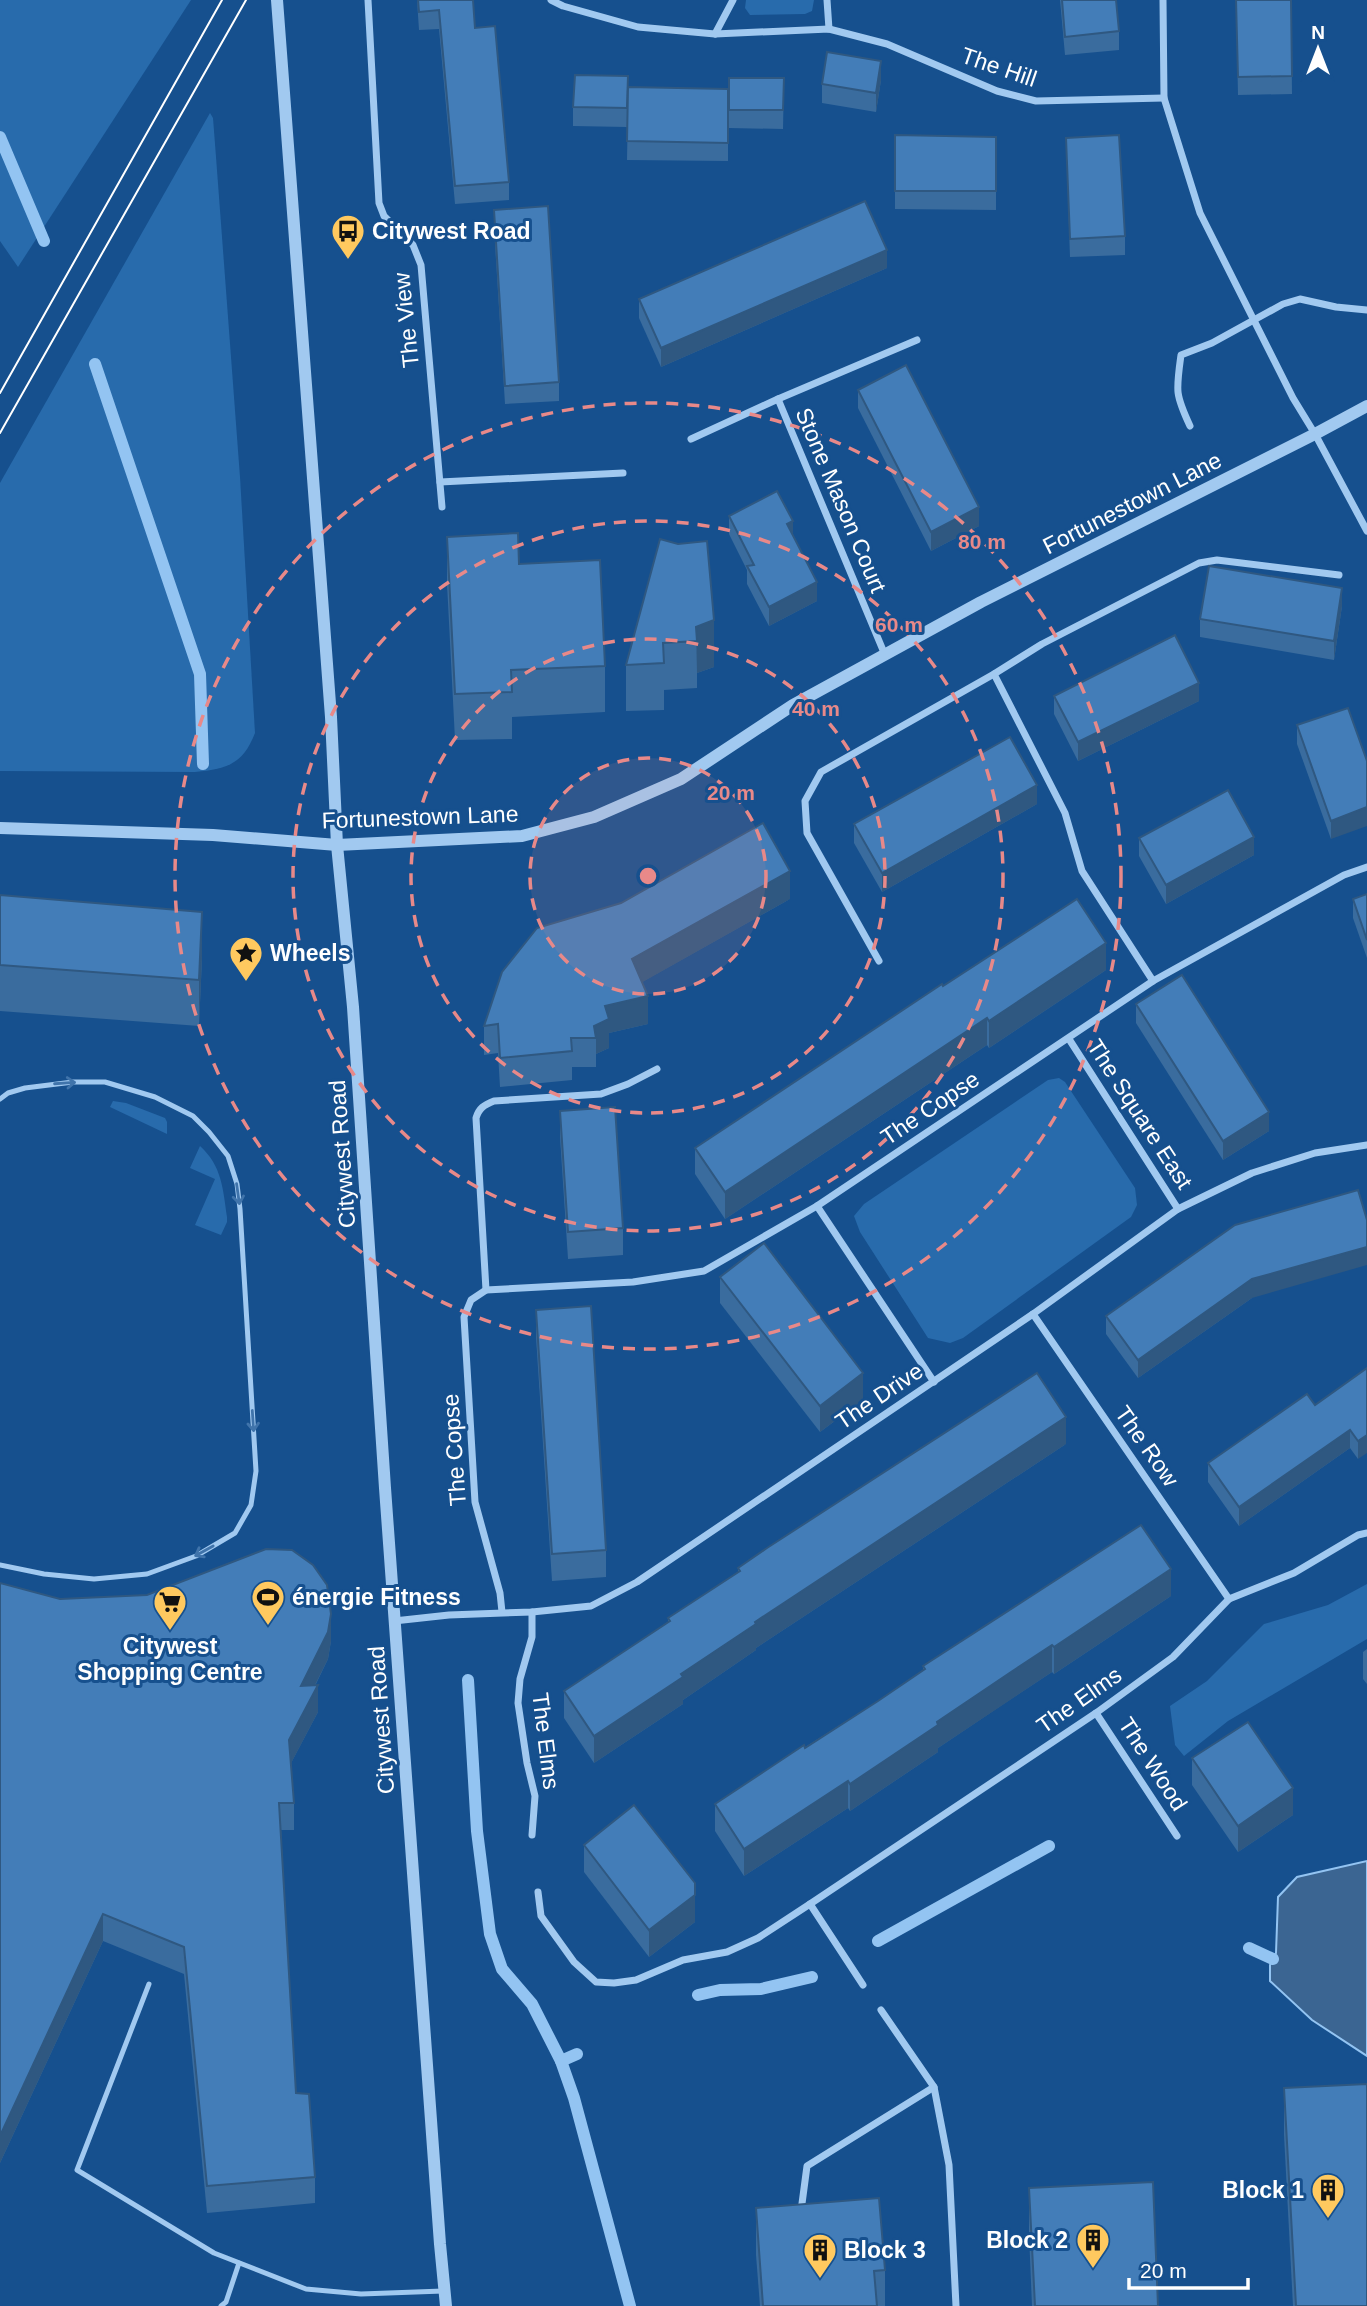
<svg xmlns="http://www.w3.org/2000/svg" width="1367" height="2306" viewBox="0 0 1367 2306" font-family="Arial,sans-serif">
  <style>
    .green { fill: #286bac }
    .water { fill: #3b6592; stroke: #93c4f2; stroke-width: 2 }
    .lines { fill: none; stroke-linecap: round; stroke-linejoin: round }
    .stream { stroke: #93c4f2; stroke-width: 12 }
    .service { stroke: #a1c9f0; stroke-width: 5 }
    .minor { stroke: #a1c9f0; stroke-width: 7 }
    .tertiary { stroke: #a1c9f0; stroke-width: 12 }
    .tram { stroke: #fff; stroke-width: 2 }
    .wall { fill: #3a6c9e }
    .shaded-wall { fill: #2f5881 }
    .building { fill: #437db8; stroke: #2f5881; stroke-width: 2 }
    .oneway { stroke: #4074ab }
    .ring { fill: none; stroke: #e88989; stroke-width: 3.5; stroke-dasharray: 12 9 }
    .labels { text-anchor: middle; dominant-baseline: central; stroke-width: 6; stroke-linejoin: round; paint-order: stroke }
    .street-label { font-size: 23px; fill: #fff; stroke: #16508e }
    .poi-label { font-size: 23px; font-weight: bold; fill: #fff; stroke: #16508e; text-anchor: start }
    .centre { fill: #e88989; stroke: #16508e; stroke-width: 3.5 }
    .ring-label { font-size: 21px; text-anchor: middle; font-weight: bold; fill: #e88989; stroke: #16508e; stroke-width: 6; stroke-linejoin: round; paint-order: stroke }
  </style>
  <rect width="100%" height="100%" fill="#16508e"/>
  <!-- green -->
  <g class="green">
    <path d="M0 0H191L18 267 0 241Z"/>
    <path d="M746 0H814L812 11 805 14 750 15 745 8Z"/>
    <path d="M210 113 213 118 216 157 240 477 255 733C243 764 227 769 195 772L0 771V483Z"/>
    <path d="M1059 1078 1065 1082 1135 1188 1137 1205 1131 1217 963 1338 950 1343 928 1338 860 1232 854 1216 864 1204 1048 1080Z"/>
    <path d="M113 1101 126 1103 165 1118 167 1122V1134L110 1107Z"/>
    <path d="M200 1146C222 1166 223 1189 227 1217V1222L221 1235 195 1225 215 1179 190 1168Z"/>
    <path d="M1367 1584V1639L1228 1721 1184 1756 1175 1745 1170 1706 1207 1681 1264 1624 1328 1605Z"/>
  </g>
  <!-- water -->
  <path class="water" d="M1367 1861V2056L1312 2020 1270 1981V1965L1276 1953 1278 1897 1297 1877Z"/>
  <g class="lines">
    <!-- stream -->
    <g class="stream">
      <path d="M0 137 44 241"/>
      <path d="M95 364 200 674 203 764"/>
      <path d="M468 1680 477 1831 490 1934 502 1969 532 2004 561 2061 574 2098 630 2306"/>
      <path d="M878 1941 1049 1846"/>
      <path d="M1249 1948 1273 1959"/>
      <path d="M698 1995 720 1990 761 1989 812 1977"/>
      <path d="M561 2061 577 2054"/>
    </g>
    <!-- service -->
    <g class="service">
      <path d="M0 1099 8 1093 25 1088 73 1082H105L155 1097 193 1116 209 1132 228 1156 237 1184 240 1209 256 1471 251 1505 235 1533 196 1556 147 1574 94 1579 44 1574 0 1565"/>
      <path d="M149 1984 77 2170 214 2253 306 2289 361 2294 443 2291"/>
      <path d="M221 2306 226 2302 239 2263"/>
    </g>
    <!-- minor -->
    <g class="minor">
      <path d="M368 0 379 203 384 216 413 245 421 265 442 507"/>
      <path d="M551 0 563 6 638 27 715 34 829 29 887 44 997 91 1036 101 1164 98"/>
      <path d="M827 0 829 29"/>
      <path d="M1163 0 1164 98 1200 213 1293 398 1315 434 1367 531"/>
      <path d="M715 34 733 0"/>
      <path d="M778 399 885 655"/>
      <path d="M1190 426C1175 394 1176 391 1181 355L1212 343 1283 304 1300 299 1336 307 1367 310"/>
      <path d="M691 439 778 399 917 340"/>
      <path d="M440 482 623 473"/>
      <path d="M994 674 1065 813 1082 871 1153 981"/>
      <path d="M879 961 807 833 805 801 821 772 994 674 1042 644 1199 563 1217 560 1339 575"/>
      <path d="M1069 1039 1178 1209"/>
      <path d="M817 1206 934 1382"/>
      <path d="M486 1290 476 1118C479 1108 484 1105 494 1101L601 1094 628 1084 657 1069"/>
      <path d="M1033 1314 1229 1599"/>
      <path d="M502 1612 500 1593 475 1502 464 1317 471 1300 486 1290 633 1282 704 1271 817 1206 1153 981 1344 875 1367 867"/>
      <path d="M532 1612V1637L520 1679 518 1703 527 1763 535 1796 532 1835"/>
      <path d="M394 1621 449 1615 532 1612 591 1606 637 1582 1033 1314 1178 1209 1252 1173 1315 1153 1367 1145"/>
      <path d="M1096 1713 1177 1836"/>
      <path d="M538 1892 541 1916 574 1962 596 1982 614 1983 636 1980 683 1960 727 1952 758 1938 810 1904 1096 1713 1173 1657 1229 1599 1294 1573 1358 1535 1367 1533"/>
      <path d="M810 1904 863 1985"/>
      <path d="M881 2010 934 2087 949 2165 956 2306"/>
      <path d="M801 2211 807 2166 934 2087"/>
    </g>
    <!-- tertiary -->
    <g class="tertiary">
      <path d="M277 0 331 717 337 845 353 1007 385 1488 440 2244 446 2306"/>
      <path d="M0 828 213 835 337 845 522 836 594 817 681 779 793 705 981 602 1315 434 1367 406"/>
    </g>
    <!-- tram -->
    <g class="tram">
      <path d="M0 393 222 0"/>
      <path d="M0 433 246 0"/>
    </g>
  </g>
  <!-- wall -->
  <g class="wall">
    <path d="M417 0H473L475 28 509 182V200L455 204 439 29 419 30Z"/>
    <path d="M1060 0H1116L1119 31V50L1065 55Z"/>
    <path d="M1236 0H1291L1292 94 1238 95Z"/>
    <path d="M729 78H784L783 129 729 128Z"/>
    <path d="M881 80 876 112 822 103V84Z"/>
    <path d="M628 87 728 89V161L627 160 628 105 627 127 573 126V107Z"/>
    <path d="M895 135 996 137V210L895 209Z"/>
    <path d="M1066 138 1125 236V255L1070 257Z"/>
    <path d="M494 210 559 382V401L505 404 494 228Z"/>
    <path d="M887 268 661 367 639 318V299Z"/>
    <path d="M858 390 979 526 931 551 858 408Z"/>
    <path d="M729 516 793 536 817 601 769 626 747 584V570L729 534Z"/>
    <path d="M447 537 519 564 605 666V712L512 717V739L455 740 447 583Z"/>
    <path d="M660 539 714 667 697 673V688L664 690V710L626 711V665Z"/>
    <path d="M1342 606 1334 660 1200 637V619Z"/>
    <path d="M1054 696 1199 701 1078 761 1054 714Z"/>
    <path d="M1297 725 1367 761 1331 839 1297 744Z"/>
    <path d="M1037 804 882 892 854 843V824Z"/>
    <path d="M1139 838 1254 855 1166 904 1139 856Z"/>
    <path d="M1367 894V958L1353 918V899Z"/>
    <path d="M0 895 202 958 199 1026 0 1011Z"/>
    <path d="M790 899 642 982 648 1024 609 1033V1048L596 1054V1067H572V1080L500 1087 498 1053 484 1055V1026Z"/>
    <path d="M1106 970 989 1048 987 1045 725 1219 695 1174V1148L943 986Z"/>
    <path d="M1136 1004 1269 1131 1223 1160 1136 1023Z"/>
    <path d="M560 1111 623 1228V1255L568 1259 560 1137Z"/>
    <path d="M720 1277 863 1400 820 1432 720 1303Z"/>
    <path d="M1252 1298 1138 1378 1106 1334V1316Z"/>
    <path d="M536 1310 606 1550V1577L552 1581 536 1337Z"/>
    <path d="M1367 1368 1358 1459 1350 1448 1239 1526 1208 1482V1463L1315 1405Z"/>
    <path d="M1066 1444 756 1648V1650L683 1700V1704L594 1763 564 1718V1691L668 1622V1618L738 1572V1568Z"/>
    <path d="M0 1583 60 1599 331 1641 328 1659 315 1686 318 1712 291 1763 294 1803V1830H281L296 2093 315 2177V2203L207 2213 184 1974 103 1941 0 2163Z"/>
    <path d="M1171 1596 1054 1674 1052 1672 1011 1699 938 1748V1752L850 1811 848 1808 744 1876 715 1831V1804L878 1701 923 1671V1666Z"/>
    <path d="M1367 1649V1684L1363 1679V1652Z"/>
    <path d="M1192 1758 1293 1815 1238 1852 1192 1785Z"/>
    <path d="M584 1845 695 1922 649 1957 584 1872Z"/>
    <path d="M1284 2088 1367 2306H1293L1284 2135Z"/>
    <path d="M1029 2188 1158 2306H1032L1029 2234Z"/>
    <path d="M756 2208 885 2270V2306H760L756 2255Z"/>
  </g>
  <!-- shaded-wall -->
  <g class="shaded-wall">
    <path d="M881 61V80L876 112V93Z"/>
    <path d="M887 250V268L661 367V348Z"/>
    <path d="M979 507V526L931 551V532Z"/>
    <path d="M793 521V540L787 524Z"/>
    <path d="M817 582V601L769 626V607Z"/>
    <path d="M1342 588V606L1334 660V641Z"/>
    <path d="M714 620V667L697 673 696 627Z"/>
    <path d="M1199 683V701L1078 761V742Z"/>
    <path d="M1037 785V804L882 892V873Z"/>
    <path d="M1367 807V826L1331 839V821Z"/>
    <path d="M1254 837V855L1166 904V885Z"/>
    <path d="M790 871V899L632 988V959Z"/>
    <path d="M202 912V958L199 1026V980Z"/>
    <path d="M1106 943V970L989 1048V1021Z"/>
    <path d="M648 996V1024L609 1033V1048L596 1054V1038L594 1026 605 1006Z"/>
    <path d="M987 1018V1045L725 1219V1192Z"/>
    <path d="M1269 1112V1131L1223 1160V1141Z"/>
    <path d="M1367 1247V1265L1252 1298 1138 1378V1360L1252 1279Z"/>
    <path d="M863 1373V1400L820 1432V1406Z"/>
    <path d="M1066 1417V1444L756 1648V1650L683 1700V1704L594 1763V1736L755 1622Z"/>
    <path d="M1350 1430V1448L1239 1526V1507Z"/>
    <path d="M1367 1435V1453L1358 1459V1441Z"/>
    <path d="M1171 1569V1596L1054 1674V1647Z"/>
    <path d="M331 1614V1641L328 1659 301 1713V1686Z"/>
    <path d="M1052 1645V1672L938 1748V1752L850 1811V1784L937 1722Z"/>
    <path d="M318 1685V1712L289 1767V1740Z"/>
    <path d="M848 1781V1808L744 1876V1849Z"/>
    <path d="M1293 1788V1815L1238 1852V1826Z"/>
    <path d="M695 1895V1922L649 1957V1930Z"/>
    <path d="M103 1914V1941L0 2163V2136Z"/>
  </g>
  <!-- building -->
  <g class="building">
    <path d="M418 0H473L475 28 495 26 509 182 455 186 439 10 419 12Z"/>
    <path d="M1062 0H1116L1119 31 1065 37Z"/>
    <path d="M1236 0H1291L1292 76 1238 77Z"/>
    <path d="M827 52 881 61 876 93 822 84Z"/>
    <path d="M575 75 628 76 627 108 573 107Z"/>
    <path d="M729 78H784L783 110H729Z"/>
    <path d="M628 87 728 89V143L627 141Z"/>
    <path d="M895 135 996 137V191H895Z"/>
    <path d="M1119 135 1125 236 1070 239 1066 138Z"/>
    <path d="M865 201 887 250 661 348 639 299Z"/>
    <path d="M548 206 559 382 505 386 494 210Z"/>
    <path d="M906 365 979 507 931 532 858 390Z"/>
    <path d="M777 491 793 521 787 524 817 582 769 607 747 566 754 565 729 516Z"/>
    <path d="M518 533 519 564 600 560 605 666 511 670 512 692 455 694 447 537Z"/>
    <path d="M660 539 678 544 707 541 714 620 696 627 697 641 663 643 664 663 626 665Z"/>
    <path d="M1209 566 1342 588 1334 641 1200 619Z"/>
    <path d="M1175 635 1199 683 1078 742 1054 696Z"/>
    <path d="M1348 708 1367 761V807L1331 821 1297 725Z"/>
    <path d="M1010 737 1037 785 882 873 854 824Z"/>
    <path d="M1228 790 1254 837 1166 885 1139 838Z"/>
    <path d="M763 823 790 871 632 959 648 996 605 1006 609 1019 594 1026 596 1038H571L572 1051 500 1058 498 1024 484 1026 502 972 537 928 621 903Z"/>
    <path d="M1367 894V940L1353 899Z"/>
    <path d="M0 895 202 912 199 980 0 965Z"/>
    <path d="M1077 899 1106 943 989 1021 987 1018 725 1192 695 1148 942 984 943 986Z"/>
    <path d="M1182 975 1269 1112 1223 1141 1136 1004Z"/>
    <path d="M615 1107 623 1228 568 1232 560 1111Z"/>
    <path d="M1358 1190 1367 1220V1247L1252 1279 1138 1360 1106 1316 1235 1225Z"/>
    <path d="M764 1243 863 1373 820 1406 720 1277Z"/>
    <path d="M591 1306 606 1550 552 1554 536 1310Z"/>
    <path d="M1367 1368V1435L1358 1441 1350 1430 1239 1507 1208 1463 1307 1394 1315 1405Z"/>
    <path d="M1037 1373 1066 1417 755 1622 756 1624 681 1674 683 1677 594 1736 564 1691 670 1621 668 1618 740 1571 738 1568 767 1548Z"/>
    <path d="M1141 1525 1171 1569 1054 1647 1052 1645 1011 1672 937 1722 938 1725 850 1784 848 1781 744 1849 715 1804 804 1745 805 1748 878 1701 925 1669 923 1666Z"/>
    <path d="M266 1549 292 1550 313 1565 327 1585 331 1614 328 1632 301 1686 318 1685 289 1740 294 1803H279L296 2093 309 2094 315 2177 207 2186 184 1947 103 1914 0 2136V1583L60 1599 147 1595Z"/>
    <path d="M1248 1722 1293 1788 1238 1826 1192 1758Z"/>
    <path d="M634 1805 695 1883V1895L649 1930 584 1845Z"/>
    <path d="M1367 2084V2306H1296L1284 2088Z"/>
    <path d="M1153 2182 1158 2306H1035L1029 2188Z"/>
    <path d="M879 2198 885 2270 874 2271 877 2306H763L756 2208Z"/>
  </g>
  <!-- one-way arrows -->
  <defs><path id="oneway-shaft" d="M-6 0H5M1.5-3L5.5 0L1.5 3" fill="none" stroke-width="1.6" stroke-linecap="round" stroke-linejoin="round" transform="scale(1.75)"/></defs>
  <g class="oneway">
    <use href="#oneway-shaft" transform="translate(65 1083) rotate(-4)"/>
    <use href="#oneway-shaft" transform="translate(238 1194) rotate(82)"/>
    <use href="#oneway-shaft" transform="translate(253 1421) rotate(86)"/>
    <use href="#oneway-shaft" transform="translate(204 1551) rotate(151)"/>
  </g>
  <!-- distance rings -->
  <circle cx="648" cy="876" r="118" fill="#e88989" fill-opacity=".12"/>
  <g class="ring">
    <circle cx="648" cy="876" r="118"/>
    <circle cx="648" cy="876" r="237"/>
    <circle cx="648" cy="876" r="355"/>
    <circle cx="648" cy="876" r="473"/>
  </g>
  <!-- icons -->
  <defs>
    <symbol id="bus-pin" viewBox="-11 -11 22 30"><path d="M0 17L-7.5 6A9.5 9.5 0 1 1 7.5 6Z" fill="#ffc95f" stroke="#16508e"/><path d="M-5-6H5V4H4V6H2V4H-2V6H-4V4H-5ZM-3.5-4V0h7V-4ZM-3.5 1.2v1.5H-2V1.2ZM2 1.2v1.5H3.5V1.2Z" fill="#111"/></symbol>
    <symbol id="sight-pin" viewBox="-11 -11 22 30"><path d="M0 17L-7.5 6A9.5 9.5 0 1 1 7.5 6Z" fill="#ffc95f" stroke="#16508e"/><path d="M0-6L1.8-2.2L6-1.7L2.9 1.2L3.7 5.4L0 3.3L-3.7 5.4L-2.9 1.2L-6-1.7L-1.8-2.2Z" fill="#111"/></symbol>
    <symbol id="stadium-pin" viewBox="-11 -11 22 30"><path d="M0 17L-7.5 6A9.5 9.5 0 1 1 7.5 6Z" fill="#ffc95f" stroke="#16508e"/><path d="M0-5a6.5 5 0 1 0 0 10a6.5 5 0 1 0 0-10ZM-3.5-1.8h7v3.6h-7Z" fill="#111"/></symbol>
    <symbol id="supermarket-pin" viewBox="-11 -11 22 30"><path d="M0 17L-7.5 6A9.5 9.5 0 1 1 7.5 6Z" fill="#ffc95f" stroke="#16508e"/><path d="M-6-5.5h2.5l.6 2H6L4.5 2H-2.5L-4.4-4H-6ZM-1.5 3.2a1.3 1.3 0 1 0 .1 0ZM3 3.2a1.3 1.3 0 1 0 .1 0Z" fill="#111"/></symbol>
    <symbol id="building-pin" viewBox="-11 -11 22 30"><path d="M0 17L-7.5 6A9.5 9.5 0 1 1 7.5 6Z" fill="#ffc95f" stroke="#16508e"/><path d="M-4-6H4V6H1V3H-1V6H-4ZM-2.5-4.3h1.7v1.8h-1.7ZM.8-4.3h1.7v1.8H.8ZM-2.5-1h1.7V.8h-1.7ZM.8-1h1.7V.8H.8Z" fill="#111"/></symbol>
  </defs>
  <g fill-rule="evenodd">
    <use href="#bus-pin" x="329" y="212" width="38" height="52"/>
    <use href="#sight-pin" x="227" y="934" width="38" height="52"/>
    <use href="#stadium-pin" x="249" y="1578" width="38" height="52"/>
    <use href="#supermarket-pin" x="151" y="1583" width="38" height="52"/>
    <use href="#building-pin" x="1309" y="2171" width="38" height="52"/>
    <use href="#building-pin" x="1074" y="2221" width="38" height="52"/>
    <use href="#building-pin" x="801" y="2231" width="38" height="52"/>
  </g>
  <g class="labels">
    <!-- street labels -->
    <g class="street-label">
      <text transform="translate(999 67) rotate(19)">The Hill</text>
      <text transform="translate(406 320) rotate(-96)">The View</text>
      <text transform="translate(841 500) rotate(67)">Stone Mason Court</text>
      <text transform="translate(1132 503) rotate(-27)">Fortunestown Lane</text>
      <text transform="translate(420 817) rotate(-2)">Fortunestown Lane</text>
      <text transform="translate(930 1108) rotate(-34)">The Copse</text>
      <text transform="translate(1140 1114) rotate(57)">The Square East</text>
      <text transform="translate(342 1154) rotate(-94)">Citywest Road</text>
      <text transform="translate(879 1396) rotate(-34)">The Drive</text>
      <text transform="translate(1147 1446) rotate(55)">The Row</text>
      <text transform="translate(454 1450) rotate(-94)">The Copse</text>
      <text transform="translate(1079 1700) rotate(-35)">The Elms</text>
      <text transform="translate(381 1720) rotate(-94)">Citywest Road</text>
      <text transform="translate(546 1741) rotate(83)">The Elms</text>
      <text transform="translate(1153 1764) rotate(57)">The Wood</text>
    </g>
    <!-- poi labels -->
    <g class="poi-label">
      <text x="372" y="231">Citywest Road</text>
      <text x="270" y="953">Wheels</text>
      <text x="292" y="1597">énergie Fitness</text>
      <text x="170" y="1646" text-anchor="middle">Citywest<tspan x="170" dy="26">Shopping Centre</tspan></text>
      <text x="1304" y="2190" text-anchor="end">Block 1</text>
      <text x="1068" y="2240" text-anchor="end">Block 2</text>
      <text x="844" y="2250">Block 3</text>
    </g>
  </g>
  <circle cx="648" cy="876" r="10" class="centre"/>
  <g class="ring-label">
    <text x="982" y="549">80 m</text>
    <text x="899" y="632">60 m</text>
    <text x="816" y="716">40 m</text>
    <text x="731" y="800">20 m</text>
  </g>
  <!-- north arrow -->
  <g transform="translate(1318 49)" stroke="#16508e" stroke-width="5" paint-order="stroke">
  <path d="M0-5L12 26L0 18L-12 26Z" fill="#ffffff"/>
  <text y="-10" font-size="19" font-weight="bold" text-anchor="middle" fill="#ffffff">N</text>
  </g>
  <!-- scale -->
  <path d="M1129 2278v10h119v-10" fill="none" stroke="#ffffff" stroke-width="3.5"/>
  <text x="1140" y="2278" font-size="21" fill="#ffffff" stroke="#16508e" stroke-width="5" paint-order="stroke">20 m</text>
</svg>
